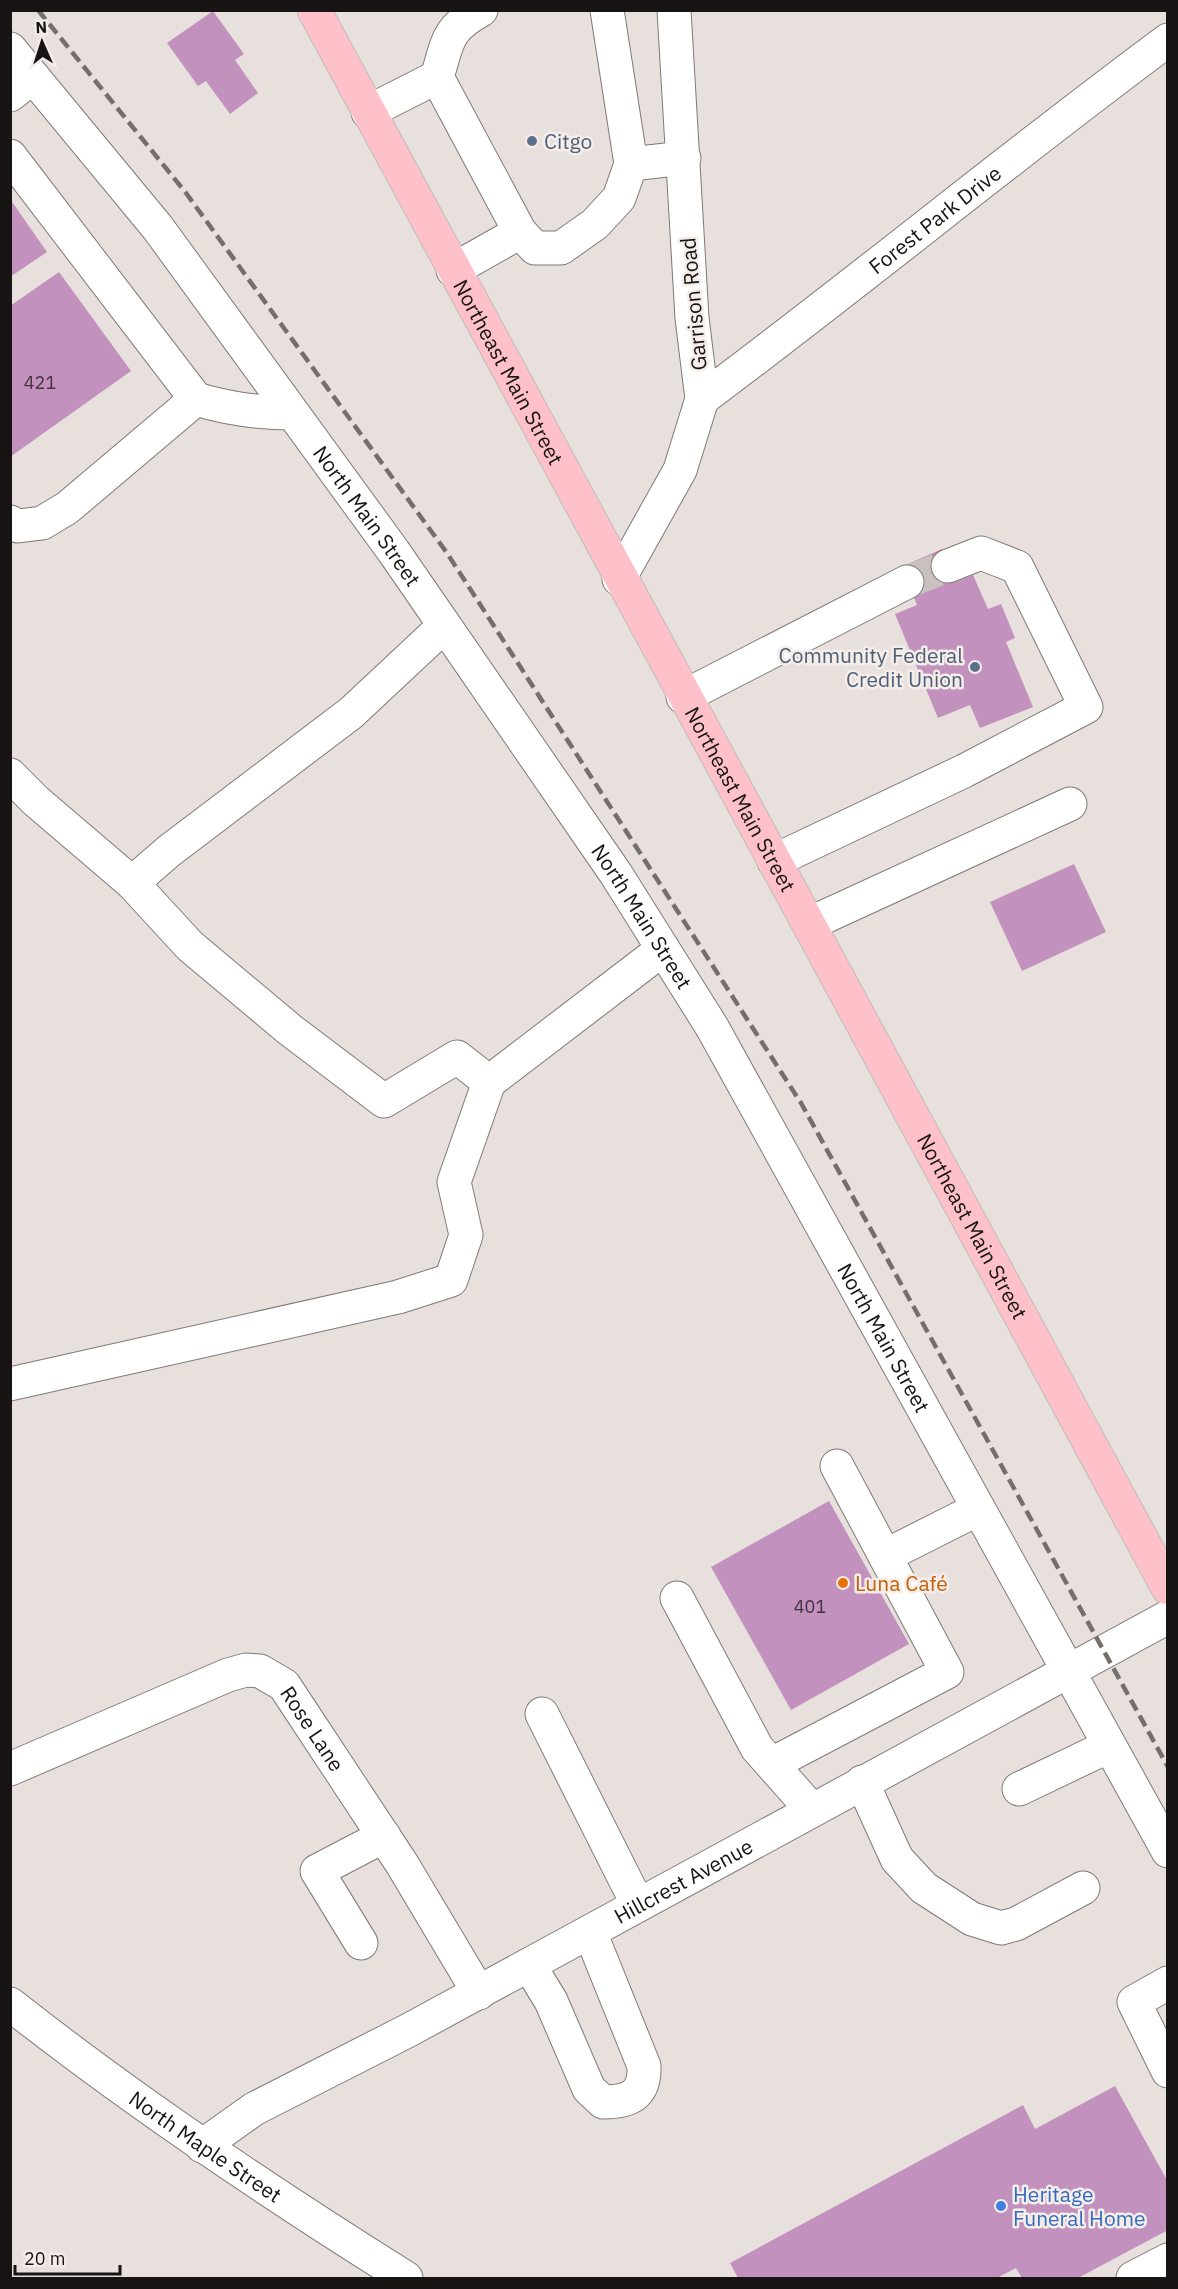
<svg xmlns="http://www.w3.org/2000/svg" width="1178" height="2289" viewBox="0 0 1178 2289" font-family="'IBM Plex Sans',sans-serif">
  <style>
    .building { fill: #c391bd }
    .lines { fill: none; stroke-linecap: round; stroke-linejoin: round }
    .minor-tunnel { stroke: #c8c1be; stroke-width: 33; stroke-dasharray: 33 16; stroke-linecap: butt }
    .minor-casing { stroke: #807976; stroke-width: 35 }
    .major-casing { stroke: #bebdbd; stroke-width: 35 }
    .minor { stroke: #fff; stroke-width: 33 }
    .major { stroke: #fec1ca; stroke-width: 33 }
    .rail { stroke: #746f6c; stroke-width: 4.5; stroke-dasharray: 12 6; stroke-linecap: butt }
    .service-dot { fill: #5c6f8a; stroke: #f4ede9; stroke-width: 2 }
    .food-dot { fill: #e8710a; stroke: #f4ede9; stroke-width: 2 }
    .shop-dot { fill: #3f7fe0; stroke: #f4ede9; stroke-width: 2 }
    .labels { text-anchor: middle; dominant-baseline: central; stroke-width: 5; stroke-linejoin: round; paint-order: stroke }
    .number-label { font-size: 18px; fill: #42333e }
    .service-label { font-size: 21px; fill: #4e5e75; stroke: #f4ede9; text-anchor: start }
    .street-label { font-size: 21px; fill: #171413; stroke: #f4ede9 }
    .food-label { font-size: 21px; fill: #c56008; stroke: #f4ede9; text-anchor: start }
    .shop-label { font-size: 21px; fill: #366cbe; stroke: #f4ede9; text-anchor: start }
  </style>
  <rect width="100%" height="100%" fill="#e7e0dc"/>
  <!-- building -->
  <g class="building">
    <path d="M213 11 244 54 235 60 258 93 230 114 206 81 198 86 167 43Z"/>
    <path d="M10 199 47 252 10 277Z"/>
    <path d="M59 272 131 371 10 457V306Z"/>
    <path d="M942 549 955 582 973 575 988 609 1001 604 1015 638 1006 642 1033 707 980 728 970 705 938 718 895 614 917 605 901 567Z"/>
    <path d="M1074 864 1106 932 1022 971 990 902Z"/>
    <path d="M829 1501 909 1644 791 1710 711 1567Z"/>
    <path d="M1115 2086 1168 2182V2230L1078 2278H1022L1016 2268 997 2278H738L730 2263 1023 2105 1035 2129Z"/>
  </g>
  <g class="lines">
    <!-- minor-tunnel -->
    <path class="minor-tunnel" d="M907 582 948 566"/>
    <defs>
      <g id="minor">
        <path d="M607 10 631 164"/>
        <path id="s1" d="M10 49 158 228 394 552 616 874 712 1027 1168 1851"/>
        <path d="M437 77C448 42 446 29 481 10"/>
        <path d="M10 95 33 77"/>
        <path d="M368 112 437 77 520 232 453 270"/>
        <path d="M10 156 196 399C229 409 258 413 292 413"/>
        <path d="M520 232 535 248H561L595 224 619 198 631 164 684 158"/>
        <path id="s2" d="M702 399C859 282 1010 157 1168 40"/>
        <path d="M10 522 18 526 42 523 67 508 196 399"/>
        <path d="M619 579 680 470 702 399 692 318 674 10"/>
        <path d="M444 626 351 713 169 851 132 883 190 946 289 1029 384 1101 457 1057 489 1082 663 949"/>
        <path d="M683 697 907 582"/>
        <path d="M10 775 36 801 132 883"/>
        <path d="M774 861 964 771 1086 707 1017 567 981 553 948 566"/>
        <path d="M809 924 1070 804"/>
        <path d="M10 1384 398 1297 451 1280 466 1235 454 1182 489 1082"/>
        <path d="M885 1556 978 1509"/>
        <path d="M677 1598 757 1748 812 1810"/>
        <path d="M542 1714 638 1905"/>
        <path d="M772 1764 947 1672 837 1466"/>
        <path id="s3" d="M10 1769 228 1675 246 1670 260 1671 284 1685 402 1864 479 1993"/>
        <path d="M862 1782 897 1859 924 1888 972 1919 1001 1928 1016 1924 1083 1888"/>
        <path d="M1019 1789 1109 1746"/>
        <path d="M361 1943 317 1871 384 1836"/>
        <path d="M529 1965 551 2001 589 2089 603 2102C630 2102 645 2095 644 2066L590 1932"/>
        <path d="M1168 1983 1134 2002 1168 2071"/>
        <path id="s4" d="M10 2004C137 2104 270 2193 406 2278"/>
        <path id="s5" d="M202 2146 254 2109 409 2030 1168 1617"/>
        <path d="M1133 2278 1168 2260"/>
      </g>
      <g id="major">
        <path id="s6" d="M314 10C596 538 885 1061 1168 1588"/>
      </g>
    </defs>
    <!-- minor casing -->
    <use href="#minor" class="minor-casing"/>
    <!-- major casing -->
    <use href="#major" class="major-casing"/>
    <!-- minor -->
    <use href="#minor" class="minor"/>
    <!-- major -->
    <use href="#major" class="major"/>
    <!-- rail -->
    <path class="rail" d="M38 10 186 193 447 553 801 1103 1168 1767"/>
  </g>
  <!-- markers -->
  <g class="service-dot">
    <circle cx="532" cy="141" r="6"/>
    <circle cx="975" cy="667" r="6"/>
  </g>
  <circle class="food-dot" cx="843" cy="1583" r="6"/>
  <circle class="shop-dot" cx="1001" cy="2206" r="6"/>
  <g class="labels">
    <!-- number labels -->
    <g class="number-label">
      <text x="40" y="382">421</text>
      <text x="810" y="1606">401</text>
    </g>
    <!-- service labels -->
    <g class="service-label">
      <text x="544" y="141">Citgo</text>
      <text x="963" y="655" text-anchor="end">Community Federal<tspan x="963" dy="24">Credit Union</tspan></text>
    </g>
    <!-- street labels -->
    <g class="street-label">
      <text stroke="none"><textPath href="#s2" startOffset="294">Forest Park Drive</textPath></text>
      <text transform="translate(693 304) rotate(-95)">Garrison Road</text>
      <text stroke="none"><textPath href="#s6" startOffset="411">Northeast Main Street</textPath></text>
      <text stroke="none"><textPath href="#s1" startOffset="588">North Main Street</textPath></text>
      <text stroke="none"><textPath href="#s6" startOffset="897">Northeast Main Street</textPath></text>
      <text stroke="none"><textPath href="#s1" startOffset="1074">North Main Street</textPath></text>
      <text stroke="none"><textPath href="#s6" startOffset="1383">Northeast Main Street</textPath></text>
      <text stroke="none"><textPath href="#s1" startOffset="1560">North Main Street</textPath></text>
      <text stroke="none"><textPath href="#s3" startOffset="350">Rose Lane</textPath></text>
      <text stroke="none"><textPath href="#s5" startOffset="550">Hillcrest Avenue</textPath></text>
      <text stroke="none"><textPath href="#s4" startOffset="242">North Maple Street</textPath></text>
    </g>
    <!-- food labels -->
    <g class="food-label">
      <text x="855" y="1583">Luna Café</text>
    </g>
    <!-- shop labels -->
    <g class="shop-label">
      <text x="1013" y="2194">Heritage<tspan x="1013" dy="24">Funeral Home</tspan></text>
    </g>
  </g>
  <!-- border -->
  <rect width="1178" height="2289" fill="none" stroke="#171413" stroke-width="24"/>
  <!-- north arrow -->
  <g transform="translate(42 42) rotate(357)" stroke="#f4ede9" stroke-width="4.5" paint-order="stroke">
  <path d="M0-4.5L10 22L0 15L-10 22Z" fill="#171413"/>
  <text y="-9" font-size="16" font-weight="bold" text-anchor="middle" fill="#171413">N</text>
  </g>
  <!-- scale -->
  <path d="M15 2265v9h105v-9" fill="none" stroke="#171413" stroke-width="3"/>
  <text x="24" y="2265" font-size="18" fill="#171413" stroke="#f4ede9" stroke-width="4.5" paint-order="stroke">20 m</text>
</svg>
